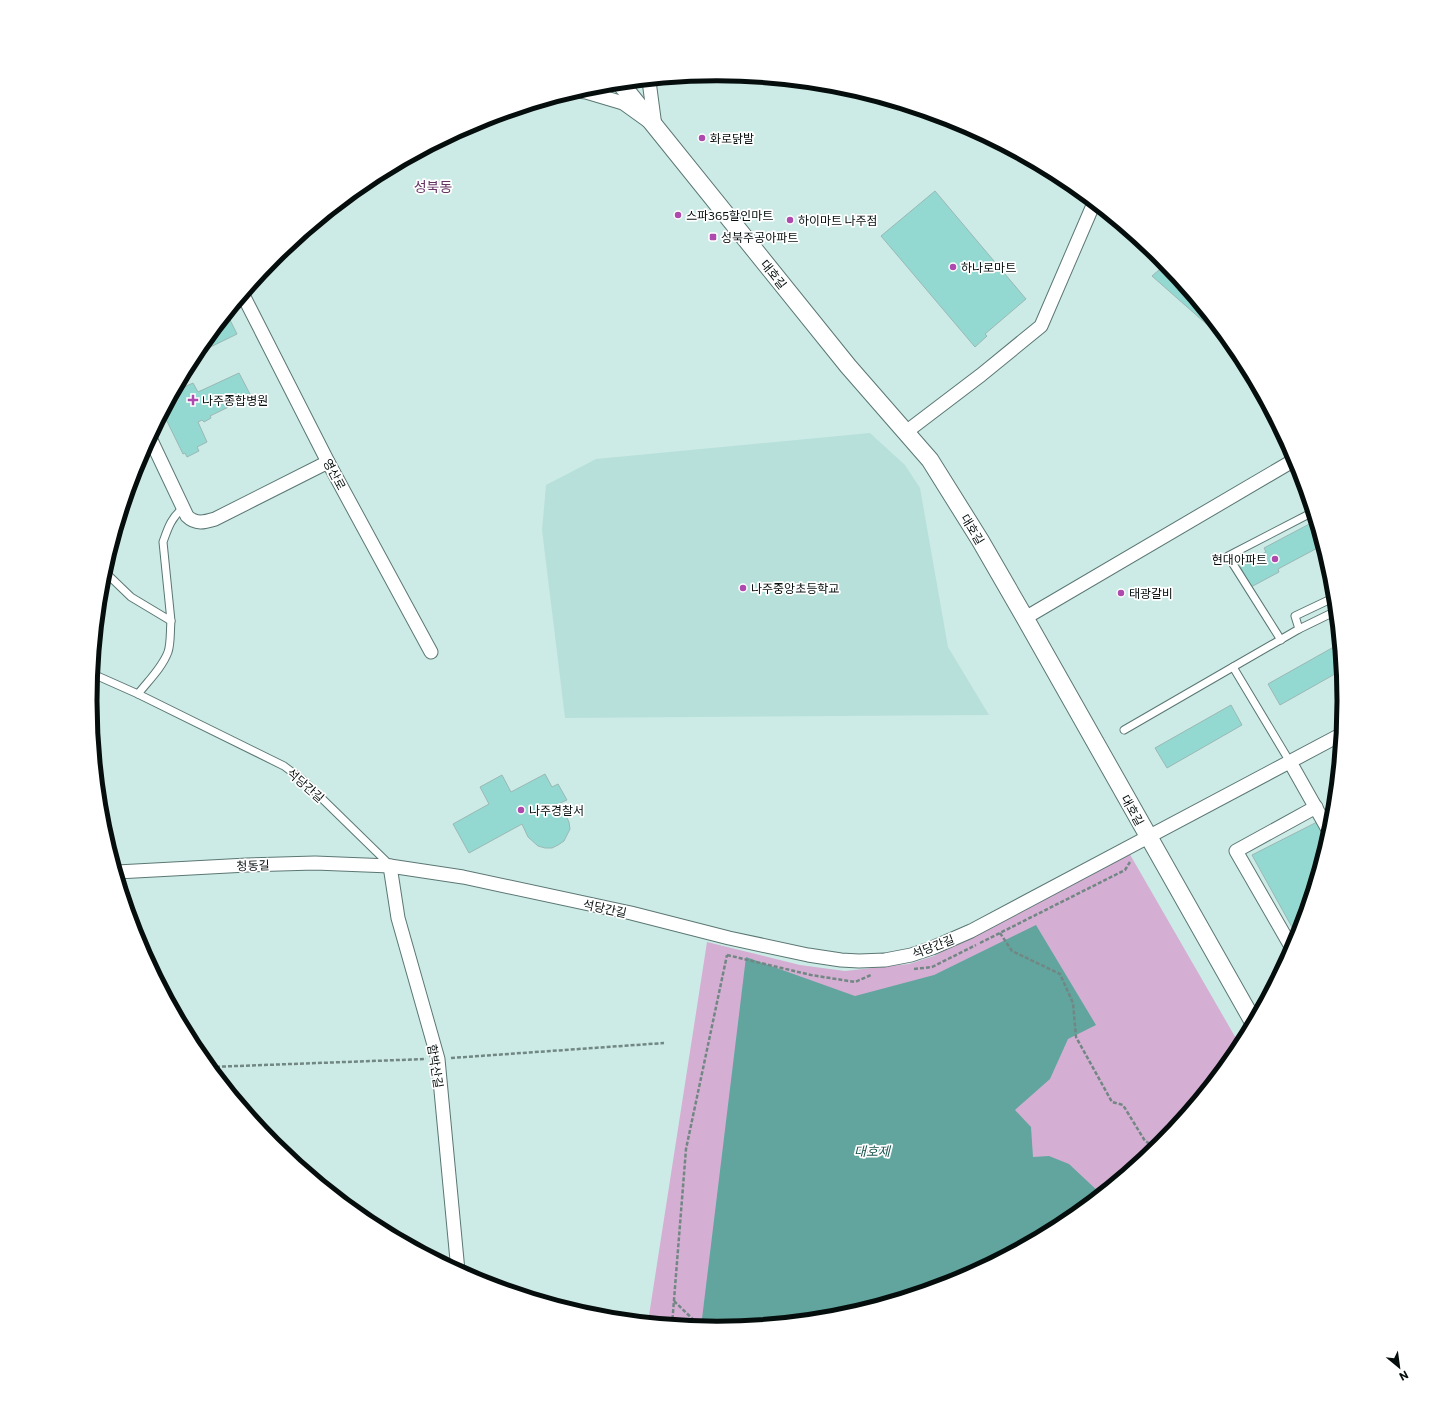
<svg xmlns="http://www.w3.org/2000/svg" width="1435" height="1403" viewBox="0 0 1435 1403" font-family="Commissioner,'Noto Sans KR',sans-serif">
  <style>
    .built { fill: #b8e0db }
    .green { fill: #d5afd3 }
    .water { fill: #61a59e }
    .building { fill: #94d9d1; stroke: #9ab8b4 }
    .lines { fill: none; stroke-linecap: round; stroke-linejoin: round }
    .service-casing { stroke: #5b7773; stroke-width: 9 }
    .minor-casing { stroke: #5b7773; stroke-width: 15 }
    .tertiary-casing { stroke: #5b7773; stroke-width: 19 }
    .path { stroke: #728784; stroke-width: 2.5; stroke-dasharray: 4 2; stroke-linecap: butt }
    .service { stroke: #fff; stroke-width: 7 }
    .minor { stroke: #fff; stroke-width: 13 }
    .tertiary { stroke: #fff; stroke-width: 17 }
    .poi-dot { fill: #ae49ae; stroke: #fff; stroke-width: 1.5 }
    .labels { text-anchor: middle; dominant-baseline: central; stroke-width: 3.5; stroke-linejoin: round; paint-order: stroke }
    .poi-label { font-size: 12px; fill: #050e0d; stroke: #fff; text-anchor: start }
    .street-label { font-size: 12px; fill: #050e0d; stroke: #fff }
    .water-label { font-size: 13px; font-style: italic; fill: #1b5550; stroke: #fff }
    .quarter-label { font-size: 14px; fill: #653364; stroke: #fff }
    .rim { fill: none; stroke: #050e0d; stroke-width: 5 }
  </style>
  <rect width="100%" height="100%" fill="#ccebe6"/>
  <!-- built -->
  <path class="built" d="M870 433 905 465 920 488 948 647 989 715 565 718 542 530 546 485 596 459Z"/>
  <!-- green -->
  <path class="green" d="M1128 851 1241 1047 1161 1145 1066 1223 957 1281 840 1317 717 1329 648 1322 707 942 800 965 845 971 909 964 934 956Z"/>
  <!-- water -->
  <path class="water" d="M1036 925 1096 1025 1068 1039 1050 1079 1015 1110 1031 1127 1033 1157 1049 1156 1069 1164 1101 1194 1066 1223 957 1281 840 1317 717 1329 701 1327 746 957 855 996 934 975Z"/>
  <!-- building -->
  <g class="building">
    <path d="M935 191 1026 299 985 334 987 336 975 347 881 236Z"/>
    <path d="M1166 264 1237 351 1152 276Z"/>
    <path d="M227 314 237 334 194 355 196 353Z"/>
    <path d="M239 373 251 396 210 416 211 418 204 422 202 420 198 422 207 442 197 447 199 451 187 457 185 453 183 454 163 413 175 391 193 383 198 392Z"/>
    <path d="M1315 521 1323 545 1278 569 1279 572 1251 587 1240 566 1266 552 1264 548Z"/>
    <path d="M1339 644 1342 670 1280 705 1268 684Z"/>
    <path d="M1231 705 1242 725 1167 768 1155 748Z"/>
    <path d="M545 774 552 787 558 784 567 800 560 803 569 822 570 829 564 841 558 845 552 848H545L538 846 528 837 522 824 469 853 453 824 489 804 480 787 502 775 511 792Z"/>
    <path d="M1317 822 1328 840 1298 938 1252 855Z"/>
  </g>
  <g class="lines">
    <defs>
      <g id="service">
        <path d="M104 571 131 597 171 621 163 542C168 528 171 518 183 508"/>
        <path d="M1299 629 1336 611"/>
        <path d="M1281 640 1228 556 1313 512"/>
        <path d="M93 674 138 694 284 766 304 781 390 865"/>
        <path d="M138 694C148 681 162 668 168 652 171 643 170 631 171 621"/>
        <path d="M1124 730 1233 667"/>
        <path d="M1290 762 1233 667 1299 629 1295 616 1335 597"/>
      </g>
      <g id="minor">
        <path d="M578 91 586 92 623 103 655 126 649 81"/>
        <path d="M243 295 328 462 431 652"/>
        <path d="M906 432 981 375 1041 326 1094 203"/>
        <path d="M150 438 187 516C196 525 205 522 215 519L328 462"/>
        <path d="M1025 618 1296 459"/>
        <path d="M1290 762 1330 833"/>
        <path d="M390 866 398 918 438 1059 458 1271"/>
        <path d="M117 872 247 865 315 863 390 866 463 877 631 913 729 938 808 955 841 960 859 961 885 960 911 955 932 948 971 931 1342 734"/>
        <path d="M1293 950 1236 851 1316 807"/>
      </g>
      <path id="tertiary" d="M621 84 848 366 930 460 980 540 1025 618 1254 1023"/>
    </defs>
    <!-- service casing -->
    <use href="#service" class="service-casing"/>
    <!-- minor casing -->
    <use href="#minor" class="minor-casing"/>
    <!-- tertiary casing -->
    <use href="#tertiary" class="tertiary-casing"/>
    <!-- path -->
    <g class="path">
      <path d="M1000 933 1012 951 1060 974 1073 1003 1076 1037 1112 1102 1123 1105 1145 1141 1157 1148"/>
      <path d="M980 943 1125 870 1130 862"/>
      <path d="M727 955 811 975 855 982 871 975"/>
      <path d="M914 969 932 967 976 945"/>
      <path d="M451 1058 664 1043"/>
      <path d="M210 1067 426 1059"/>
      <path d="M674 1301 702 1328"/>
      <path d="M672 1325 686 1149 727 955"/>
    </g>
    <!-- service -->
    <use href="#service" class="service"/>
    <!-- minor -->
    <use href="#minor" class="minor"/>
    <!-- tertiary -->
    <use href="#tertiary" class="tertiary"/>
  </g>
  <!-- markers -->
  <g class="poi-dot">
    <circle cx="702" cy="138" r="4"/>
    <circle cx="678" cy="215" r="4"/>
    <circle cx="790" cy="220" r="4"/>
    <rect x="709" y="233" width="8" height="8" rx="2"/>
    <circle cx="953" cy="267" r="4"/>
    <path d="M191 394h4v4h4v4h-4v4h-4v-4h-4v-4h4z"/>
    <circle cx="1275" cy="559" r="4"/>
    <circle cx="743" cy="588" r="4"/>
    <circle cx="1121" cy="593" r="4"/>
    <circle cx="521" cy="810" r="4"/>
  </g>
  <g class="labels">
    <!-- poi labels -->
    <g class="poi-label">
      <text x="710" y="138">화로닭발</text>
      <text x="686" y="215">스파365할인마트</text>
      <text x="798" y="220">하이마트 나주점</text>
      <text x="721" y="237">성북주공아파트</text>
      <text x="961" y="267">하나로마트</text>
      <text x="202" y="400">나주종합병원</text>
      <text x="1267" y="559" text-anchor="end">현대아파트</text>
      <text x="751" y="588">나주중앙초등학교</text>
      <text x="1129" y="593">태광갈비</text>
      <text x="529" y="810">나주경찰서</text>
    </g>
    <!-- street labels -->
    <g class="street-label">
      <text transform="translate(774 274) rotate(51)">대호길</text>
      <text transform="translate(335 474) rotate(62)">영산로</text>
      <text transform="translate(973 529) rotate(59)">대호길</text>
      <text transform="translate(306 785) rotate(41)">석당간길</text>
      <text transform="translate(1133 810) rotate(61)">대호길</text>
      <text transform="translate(253 865) rotate(-2)">청동길</text>
      <text transform="translate(605 908) rotate(12)">석당간길</text>
      <text transform="translate(933 946) rotate(-21)">석당간길</text>
      <text transform="translate(436 1066) rotate(81)">함박산길</text>
    </g>
    <!-- water labels -->
    <g class="water-label">
      <text x="872" y="1151">대호제</text>
    </g>
    <!-- quarter labels -->
    <g class="quarter-label">
      <text x="433" y="186">성북동</text>
    </g>
  </g>
  <!-- crop -->
  <path d="M0 0H1435V1403H0ZM97 701a620 620 0 1 1 1240 0a620 620 0 1 1-1240 0Z" fill="#fff" fill-rule="evenodd"/>
  <path class="rim" d="M97 701a620 620 0 1 1 1240 0a620 620 0 1 1-1240 0Z"/>
  <!-- north arrow -->
  <g transform="translate(1399 1367) rotate(151)" stroke="#ffffff" stroke-width="3" paint-order="stroke">
  <path d="M0-3L7 15L0 10L-7 15Z" fill="#050e0d"/>
  <text y="-6" font-size="11" font-weight="bold" text-anchor="middle" fill="#050e0d">N</text>
  </g>
</svg>
